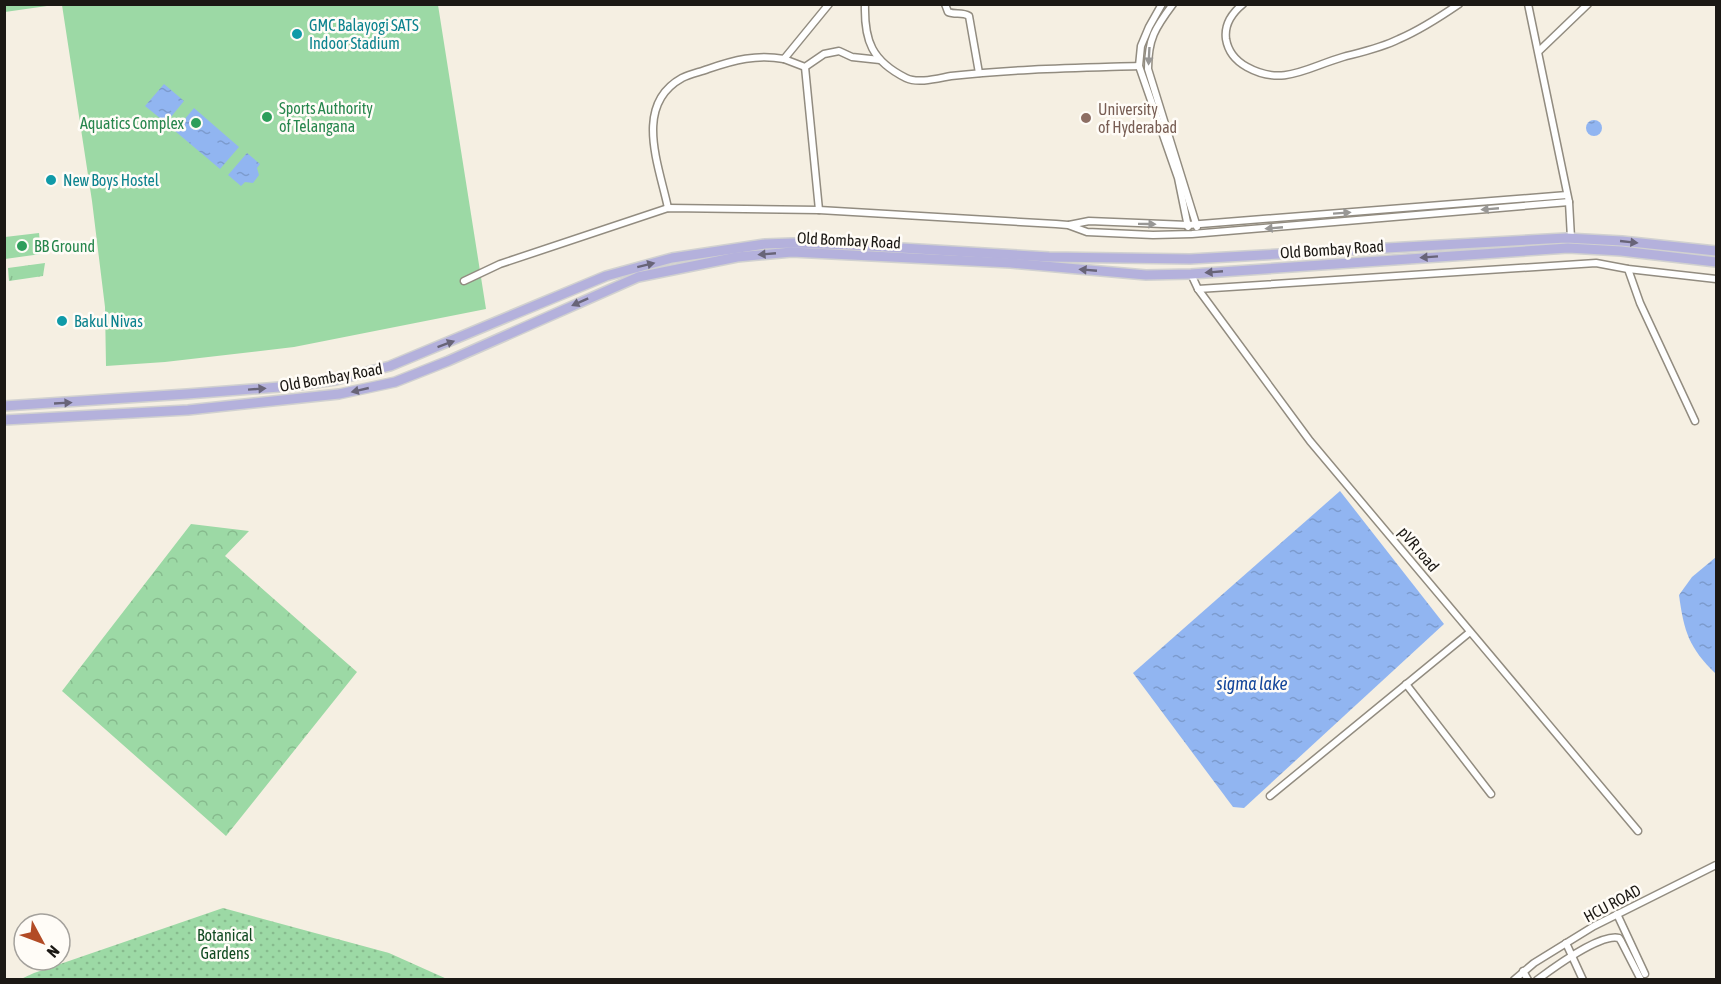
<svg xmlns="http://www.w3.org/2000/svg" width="1721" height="984" viewBox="0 0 1721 984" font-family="'Asap Condensed',sans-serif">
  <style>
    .grass { fill: url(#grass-dots) }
    .forest { fill: url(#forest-crowns) }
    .park { fill: url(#park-tufts) }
    .pitch { fill: #9cd9a5 }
    .water { fill: url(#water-ripples) }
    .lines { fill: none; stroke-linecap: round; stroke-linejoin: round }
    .minor-casing { stroke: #928c80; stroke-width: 9 }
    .primary-casing { stroke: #d1d1d0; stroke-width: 12 }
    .minor { stroke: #fff; stroke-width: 6 }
    .primary { stroke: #b4b1dc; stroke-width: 9 }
    .oneway { fill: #989795 }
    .oneway2 { fill: #686478 }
    .culture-dot { fill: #0f9aa8; stroke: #fffcf7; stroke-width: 2 }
    .leisure-dot { fill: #2e9e5b; stroke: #fffcf7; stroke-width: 2 }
    .education-dot { fill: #8d6e63; stroke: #fffcf7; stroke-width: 2 }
    .labels { text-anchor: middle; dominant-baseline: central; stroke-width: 5; stroke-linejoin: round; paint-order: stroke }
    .culture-label { font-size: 16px; fill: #0d838f; stroke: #fffcf7; text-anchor: start }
    .leisure-label { font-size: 16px; fill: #27864d; stroke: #fffcf7; text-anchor: start }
    .education-label { font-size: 16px; fill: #785e54; stroke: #fffcf7; text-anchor: start }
    .street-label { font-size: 16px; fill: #1b1814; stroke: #fffcf7 }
    .park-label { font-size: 16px; fill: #104920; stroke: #fffcf7 }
    .water-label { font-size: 18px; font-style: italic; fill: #13469b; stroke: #fffcf7 }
  </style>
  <defs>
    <pattern id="grass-dots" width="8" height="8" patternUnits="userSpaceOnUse" patternTransform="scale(1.5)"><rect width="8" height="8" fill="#9cd9a5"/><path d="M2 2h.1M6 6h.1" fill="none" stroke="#86ba8d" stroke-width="1.8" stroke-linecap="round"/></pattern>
    <pattern id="forest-crowns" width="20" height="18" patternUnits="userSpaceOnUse" patternTransform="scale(1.5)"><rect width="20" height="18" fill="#9cd9a5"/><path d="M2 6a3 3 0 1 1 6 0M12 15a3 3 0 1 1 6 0" fill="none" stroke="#86ba8d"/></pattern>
    <pattern id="park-tufts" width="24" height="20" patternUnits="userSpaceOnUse" patternTransform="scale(1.5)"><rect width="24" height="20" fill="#9cd9a5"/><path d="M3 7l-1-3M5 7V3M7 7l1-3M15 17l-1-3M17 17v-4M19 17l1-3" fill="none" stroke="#86ba8d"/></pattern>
    <pattern id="water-ripples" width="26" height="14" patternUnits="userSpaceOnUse" patternTransform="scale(1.5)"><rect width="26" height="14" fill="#91b5f1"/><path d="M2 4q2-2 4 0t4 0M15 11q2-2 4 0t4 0" fill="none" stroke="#7c9bce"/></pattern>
  </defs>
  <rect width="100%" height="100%" fill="#f5efe2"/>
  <!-- grass -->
  <path class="grass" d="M223 908 389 953 447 979H21L34 973Z"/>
  <!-- forest -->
  <path class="forest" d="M191 524 249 531 225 556 357 672 226 836 62 691Z"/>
  <!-- park -->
  <path class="park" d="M45 263 43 276 9 281 8 268Z"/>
  <!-- pitch -->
  <g class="pitch">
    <path d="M47 4V6L5 12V5Z"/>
    <path d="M62 5H438L486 309 294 347 165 362 106 366 105 307 92 201Z"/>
    <path d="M39 233 41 254 5 259V237Z"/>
  </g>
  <!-- water -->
  <g class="water">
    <path d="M164 84 184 101 166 123 145 106Z"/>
    <path d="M194 108 239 147 220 169 175 131Z"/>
    <circle cx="1594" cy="128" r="8"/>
    <path d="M247 153 260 164 257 168 259 175 253 183 245 182 241 186 228 175Z"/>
    <path d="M1340 491 1444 624 1244 808 1233 807 1133 673Z"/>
    <path d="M1716 557V674C1689 648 1684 632 1679 595L1692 577Z"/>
  </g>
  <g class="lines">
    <defs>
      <g id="minor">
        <path d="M865 4C864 41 872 61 906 78 918 84 939 78 951 76 1013 69 1076 68 1139 66"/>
        <path d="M945 4 948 12C955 15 962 12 969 16L979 73"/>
        <path d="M1162 4 1149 27 1141 46 1139 66 1178 178 1188 227"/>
        <path d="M1173 4C1155 28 1148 39 1148 69L1197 227"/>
        <path d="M1243 4C1232 13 1224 24 1226 39 1228 51 1236 61 1247 67 1283 87 1308 67 1343 57 1362 52 1381 48 1399 39 1420 30 1440 17 1459 4"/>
        <path d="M1528 4 1569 202 1571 238"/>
        <path d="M1539 51 1588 4"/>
        <path d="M784 59 805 67 824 54 839 51 852 57 880 60"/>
        <path d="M805 67 819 210"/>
        <path d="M668 208C659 165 633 105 682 78 690 74 700 72 708 69 734 60 757 54 784 59L829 4"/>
        <path d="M1069 225 1089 221 1188 225 1567 195"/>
        <path d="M1628 269 1640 303 1695 421"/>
        <path d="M1191 274 1198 289 1310 441 1638 831"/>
        <path d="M464 281 500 264 668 208 819 210 1056 224 1068 225 1087 232 1153 235 1192 234 1569 202"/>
        <path d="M1198 289 1596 263 1628 269 1716 279"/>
        <path d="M1406 684 1491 794"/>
        <path d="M1270 796 1470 632"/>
        <path d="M1617 914 1645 974"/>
        <path d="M1566 943 1583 980"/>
        <path d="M1523 971 1528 980"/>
        <path d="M1514 980 1534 963 1594 926 1716 865"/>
        <path d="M1537 980C1553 968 1601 933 1619 938L1621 941 1641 980"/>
      </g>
      <g id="primary">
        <path d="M4 406 187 394 292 386 336 380 390 366 606 276 672 258 765 244 793 243 852 245 1049 257 1190 259 1566 238 1622 241 1716 251"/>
        <path d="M4 420 188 410 339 394 395 382 448 361 638 277 737 257 792 252 1011 263 1146 275 1191 274 1568 248 1621 251 1716 262"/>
      </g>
    </defs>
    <!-- minor casing -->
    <use href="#minor" class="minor-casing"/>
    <!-- primary casing -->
    <use href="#primary" class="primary-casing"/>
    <!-- minor -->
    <use href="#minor" class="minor"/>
    <!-- primary -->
    <use href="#primary" class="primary"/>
  </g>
  <!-- one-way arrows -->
  <defs><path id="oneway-solid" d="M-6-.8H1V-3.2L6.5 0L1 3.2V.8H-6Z" transform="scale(1.5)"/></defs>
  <g class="oneway">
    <use href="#oneway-solid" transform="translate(1149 56) rotate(93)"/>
    <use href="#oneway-solid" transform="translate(1490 209) rotate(175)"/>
    <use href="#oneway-solid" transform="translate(1342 213) rotate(-4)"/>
    <use href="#oneway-solid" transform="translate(1147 224) rotate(1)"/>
    <use href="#oneway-solid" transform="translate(1274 228) rotate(175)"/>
  </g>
  <g class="oneway2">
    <use href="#oneway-solid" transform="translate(1629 242) rotate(6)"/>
    <use href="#oneway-solid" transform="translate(767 254) rotate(175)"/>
    <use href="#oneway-solid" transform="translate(1429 257) rotate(176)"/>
    <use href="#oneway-solid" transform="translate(646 265) rotate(-14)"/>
    <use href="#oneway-solid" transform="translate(1088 270) rotate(-175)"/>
    <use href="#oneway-solid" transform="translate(1214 272) rotate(175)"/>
    <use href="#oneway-solid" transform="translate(580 302) rotate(156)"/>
    <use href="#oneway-solid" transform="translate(446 344) rotate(-20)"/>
    <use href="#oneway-solid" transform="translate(257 389) rotate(-4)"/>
    <use href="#oneway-solid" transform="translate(360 390) rotate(167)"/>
    <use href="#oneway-solid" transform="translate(63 403) rotate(-3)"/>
  </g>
  <!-- markers -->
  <g class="culture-dot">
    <circle cx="297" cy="34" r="6"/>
    <circle cx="51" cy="180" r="6"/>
    <circle cx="62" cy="321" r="6"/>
  </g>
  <g class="leisure-dot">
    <circle cx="267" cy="117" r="6"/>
    <circle cx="196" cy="123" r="6"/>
    <circle cx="22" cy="246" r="6"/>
  </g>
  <circle class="education-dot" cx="1086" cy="118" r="6"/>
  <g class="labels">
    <!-- culture labels -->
    <g class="culture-label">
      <text x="309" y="25">GMC Balayogi SATS<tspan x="309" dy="18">Indoor Stadium</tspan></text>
      <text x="63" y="180">New Boys Hostel</text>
      <text x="74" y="321">Bakul Nivas</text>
    </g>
    <!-- leisure labels -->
    <g class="leisure-label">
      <text x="279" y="108">Sports Authority<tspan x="279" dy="18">of Telangana</tspan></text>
      <text x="184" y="123" text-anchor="end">Aquatics Complex</text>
      <text x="34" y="246">BB Ground</text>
    </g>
    <!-- education labels -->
    <g class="education-label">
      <text x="1098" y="109">University<tspan x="1098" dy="18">of Hyderabad</tspan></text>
    </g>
    <!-- street labels -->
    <g class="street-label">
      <text transform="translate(849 240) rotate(3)">Old Bombay Road</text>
      <text transform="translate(1332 249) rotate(-4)">Old Bombay Road</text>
      <text transform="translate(331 377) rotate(-10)">Old Bombay Road</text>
      <text transform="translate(1419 549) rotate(50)">pVR road</text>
      <text transform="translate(1612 903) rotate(-28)">HCU ROAD</text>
    </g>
    <!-- park labels -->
    <g class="park-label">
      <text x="225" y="935">Botanical<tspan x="225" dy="18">Gardens</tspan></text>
    </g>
    <!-- water labels -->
    <g class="water-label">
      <text x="1252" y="683">sigma lake</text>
    </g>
  </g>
  <!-- border -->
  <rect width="1721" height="984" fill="none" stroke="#1b1814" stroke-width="12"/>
  <!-- north arrow -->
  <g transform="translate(42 942) rotate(131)"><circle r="28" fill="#fffcf7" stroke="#a4a19c" stroke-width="1.5"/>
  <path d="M0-4.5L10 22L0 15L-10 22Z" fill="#b24b25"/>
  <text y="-9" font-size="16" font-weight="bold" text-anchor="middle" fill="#1b1814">N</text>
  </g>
</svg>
